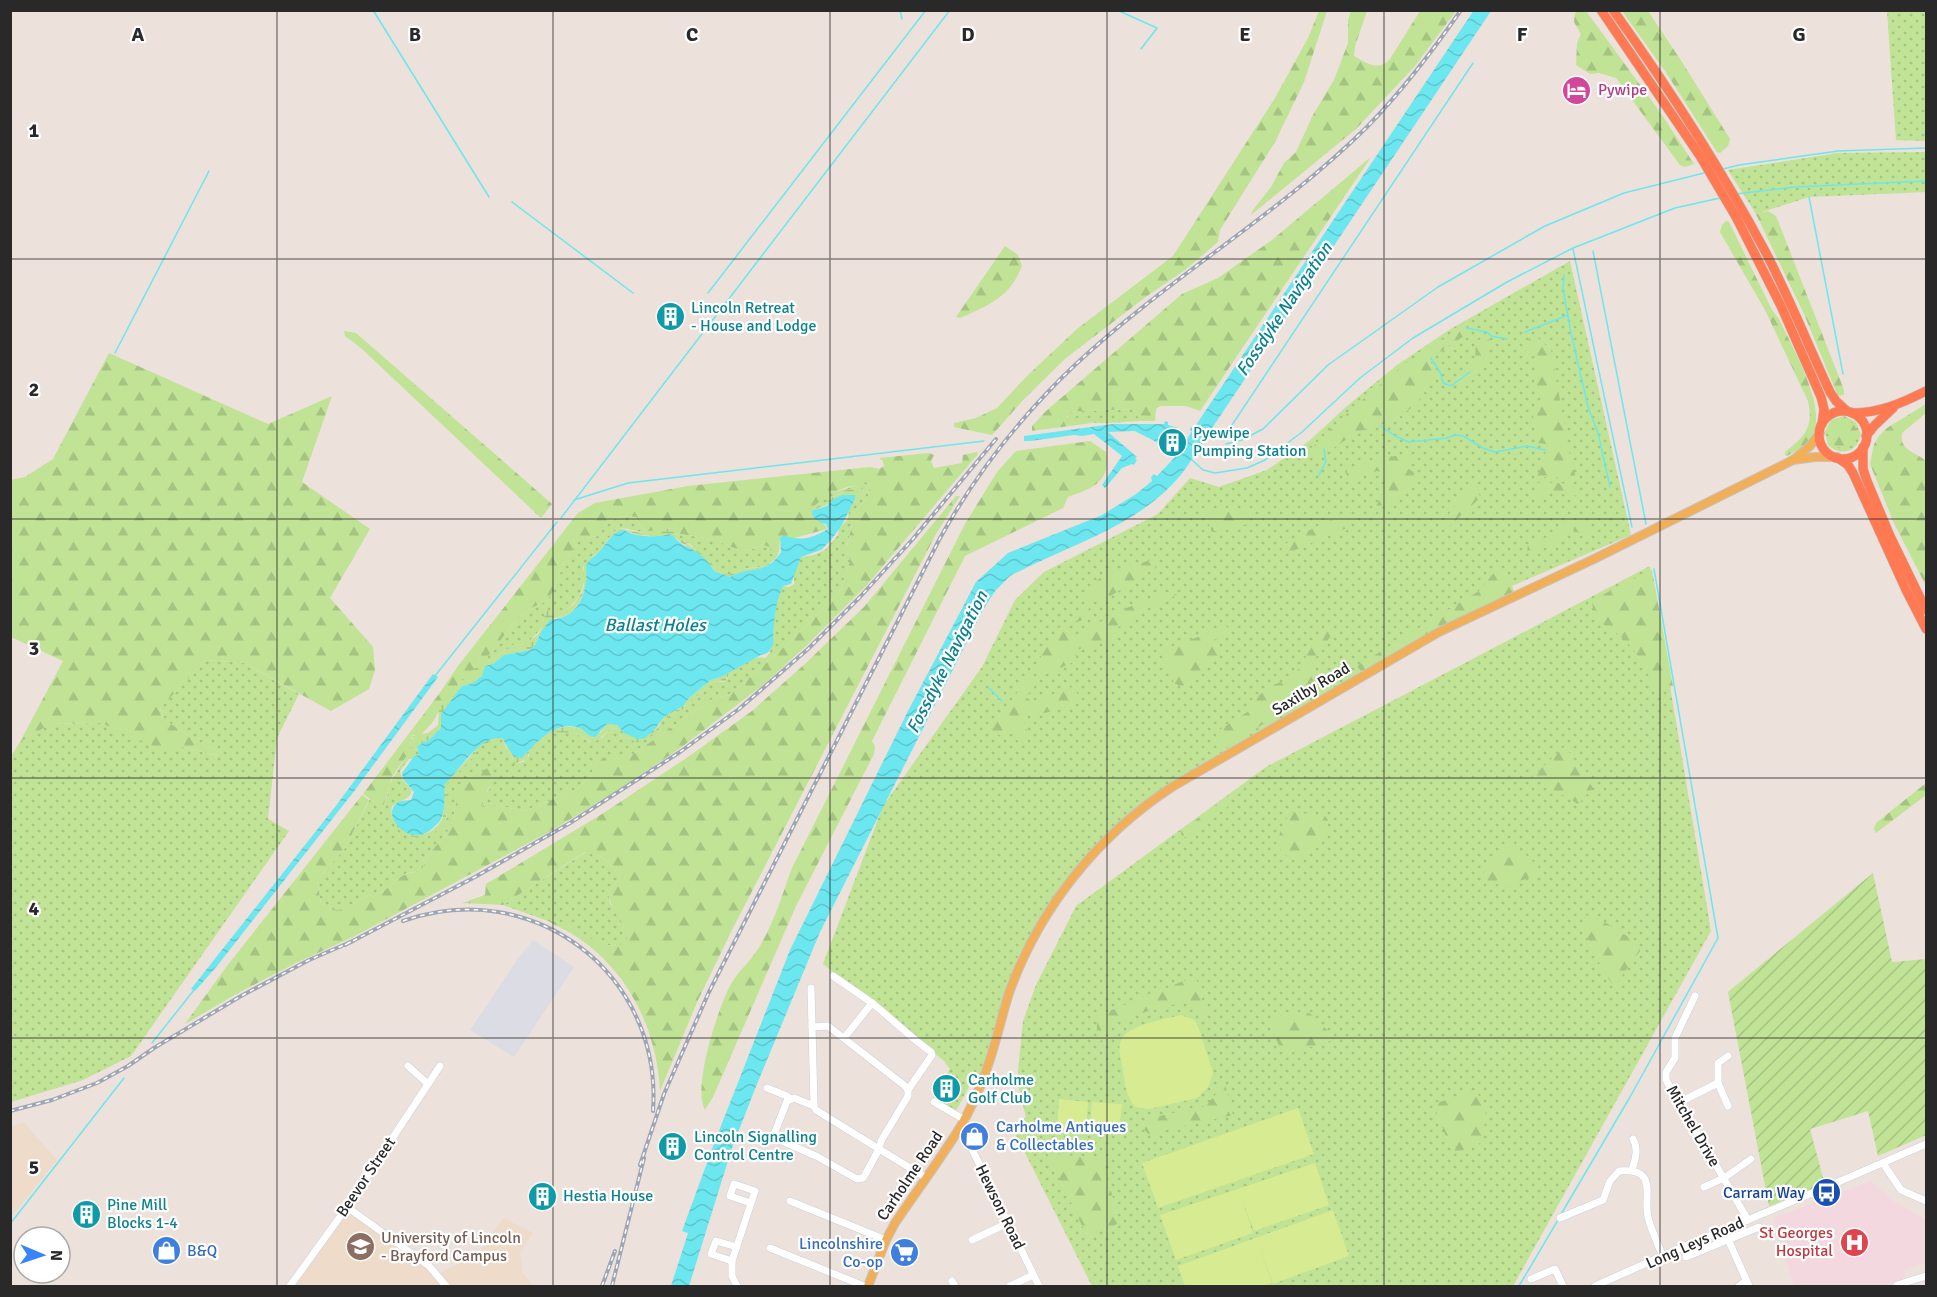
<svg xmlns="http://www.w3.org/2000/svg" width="1937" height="1297" viewBox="0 0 1937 1297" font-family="Signika,sans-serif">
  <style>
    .industrial { fill: #dcdce4 }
    .education { fill: #eedbca }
    .medical { fill: #f3d8df }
    .grass { fill: url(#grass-dots) }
    .forest { fill: url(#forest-firs) }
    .wetland { fill: url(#wetland-marsh) }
    .garden { fill: url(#garden-furrows) }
    .pitch { fill: #d7eb92 }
    .water { fill: url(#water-waves) }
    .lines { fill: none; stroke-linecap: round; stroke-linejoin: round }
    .stream { stroke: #6ce7ef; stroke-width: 1.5 }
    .minor-casing { stroke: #c9d0db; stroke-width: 8 }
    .major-casing { stroke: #c3c3c3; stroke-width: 10 }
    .highway-casing { stroke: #c3c3c3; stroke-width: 10 }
    .minor { stroke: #fff; stroke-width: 7 }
    .major { stroke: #f2af5a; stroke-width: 8 }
    .highway { stroke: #ff7a52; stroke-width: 9 }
    .rail-casing { stroke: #9ea5b4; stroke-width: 4 }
    .rail { stroke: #fff; stroke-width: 1.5; stroke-dasharray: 4.5; stroke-linecap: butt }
    .grid { fill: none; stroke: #292929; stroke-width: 1.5; stroke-opacity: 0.55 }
    .labels { text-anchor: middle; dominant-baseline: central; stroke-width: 4.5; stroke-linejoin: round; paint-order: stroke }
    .hotel-label { font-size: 16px; fill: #b23c85; stroke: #fff; text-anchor: start }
    .culture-label { font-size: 16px; fill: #0d838f; stroke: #fff; text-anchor: start }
    .street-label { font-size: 16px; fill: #292929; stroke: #fff }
    .shop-label { font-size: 16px; fill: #366cbe; stroke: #fff; text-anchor: start }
    .transit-label { font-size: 16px; fill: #164399; stroke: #fff; text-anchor: end }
    .health-label { font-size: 16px; fill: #be3a42; stroke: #fff; text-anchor: end }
    .education-label { font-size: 16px; fill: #785e54; stroke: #fff; text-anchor: start }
    .water-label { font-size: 18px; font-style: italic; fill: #0c8194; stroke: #fff }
    .grid-label { font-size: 20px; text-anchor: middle; font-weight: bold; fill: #292929; stroke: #fff; stroke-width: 4.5; stroke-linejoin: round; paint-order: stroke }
  </style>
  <defs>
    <pattern id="grass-dots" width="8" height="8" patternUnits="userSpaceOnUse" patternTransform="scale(1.5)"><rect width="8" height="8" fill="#c0e396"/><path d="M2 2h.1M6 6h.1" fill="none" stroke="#a5c381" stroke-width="1.8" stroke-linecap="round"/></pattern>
    <pattern id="forest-firs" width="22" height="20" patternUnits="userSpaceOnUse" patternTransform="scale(1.5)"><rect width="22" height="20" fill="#c0e396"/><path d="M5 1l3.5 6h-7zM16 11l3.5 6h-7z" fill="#a5c381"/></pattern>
    <pattern id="wetland-marsh" width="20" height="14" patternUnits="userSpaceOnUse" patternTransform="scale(1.5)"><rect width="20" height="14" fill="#c0e396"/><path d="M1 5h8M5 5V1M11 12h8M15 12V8" fill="none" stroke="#a5c381"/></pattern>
    <pattern id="garden-furrows" width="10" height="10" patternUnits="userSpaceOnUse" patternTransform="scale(1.5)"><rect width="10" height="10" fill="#c0e396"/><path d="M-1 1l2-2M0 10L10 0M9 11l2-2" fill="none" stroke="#a5c381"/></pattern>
    <pattern id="water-waves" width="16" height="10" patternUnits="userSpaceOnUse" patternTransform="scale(1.5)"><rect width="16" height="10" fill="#6ce7ef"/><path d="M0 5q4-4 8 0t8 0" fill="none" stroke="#5ec6cd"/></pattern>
  </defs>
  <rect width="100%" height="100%" fill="#ece1db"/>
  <!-- industrial -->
  <path class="industrial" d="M533 940 574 967 514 1057 470 1030 517 960Z"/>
  <!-- education -->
  <g class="education">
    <path d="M24 1123 57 1160 11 1217V1129L13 1125Z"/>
    <path d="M347 1207 437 1275 481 1251 503 1218 533 1233 520 1253 523 1274 533 1286H290Z"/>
  </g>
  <!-- medical -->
  <path class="medical" d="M1871 1181 1895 1202 1926 1220V1263L1903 1270 1909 1286H1794L1774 1218Z"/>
  <!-- grass -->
  <g class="grass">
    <path d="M1887 11H1926V141L1896 140Z"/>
    <path d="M1926 152V192L1809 197 1756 214 1728 170 1838 153Z"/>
    <path d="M1570 261 1631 535 1507 588 1137 809 1036 925 1018 957 1007 985 979 1079H973L956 1111 933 1097 950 1069 944 1061 823 964 883 806 982 667 1015 600 1044 572 1158 514 1190 478 1219 487 1267 470 1309 441 1347 406 1397 365 1449 330Z"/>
    <path d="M1131 409 1137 413 1139 421C1116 422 1078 428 1061 412Z"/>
    <path d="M1844 416 1856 422 1861 435C1857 452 1841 457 1828 445L1825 432 1831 420Z"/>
    <path d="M860 484H868L870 486 868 497 855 511 847 546 850 561 840 591 791 641 758 670 729 695 714 698 629 757H605L596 763 590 776 576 790 524 811 500 806 482 808 485 795 491 786 455 809 452 826 428 856 421 872C401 871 399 879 385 890 379 895 370 894 363 898 346 907 341 916 321 904L317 880 345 848 370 799 377 804H383L387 798 389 785 412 746 420 753V755L409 759 400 771 402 779 412 790C410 800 400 800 392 806 391 813 391 817 396 823V827L417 838C430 837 437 830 446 821 446 813 451 809 451 799 447 793 442 792 446 784L475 755 477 747 492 740 494 737 502 738 506 748 513 755 512 763 514 764 523 762 529 756V749L548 734 556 731 575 733 590 742 603 737 609 730 616 728 621 731 620 737 623 738 627 737 636 742 657 729 662 720 683 709 712 682H725C729 673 746 661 756 658 758 657 763 658 766 658 776 645 773 629 774 613 775 603 779 595 783 586L789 587 794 584V573L801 557 814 555 825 550 838 535 839 529 848 519 849 509 864 491 859 487 846 490 830 499 821 507H813L826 495Z"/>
    <path d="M628 516 637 517 640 525 647 532C637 533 625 526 617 529L583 567C588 588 577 603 561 613L552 611 545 612C544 632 537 631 527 644L510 645 493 661 485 660 517 619 533 607 545 602 553 592 564 563 580 539 598 536C606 523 612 518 628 516Z"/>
    <path d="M676 533 715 540 734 548 747 551 763 545 770 547 772 554 779 552 777 557 767 566 742 569 728 575 724 574 716 571 690 544 682 540Z"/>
    <path d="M1650 566 1711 931 1513 1286H1092L1012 1127 1026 1117 1017 1081 1023 1021 1036 985 1076 906 1266 767Z"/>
    <path d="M206 660 244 663 299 694 277 738 268 819 289 831 131 1056 83 1080 11 1102 10 758 20 742 49 724 101 723 165 750 182 747 218 756 216 750 195 740 162 718 160 707Z"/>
    <path d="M586 852 602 857 620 875 617 882 608 892 610 903 629 934 625 943 618 946 599 944 563 923 548 921 503 905Z"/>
  </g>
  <!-- forest -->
  <g class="forest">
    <path d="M1579 10 1586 11 1662 115 1694 164 1685 167 1680 165 1616 78 1599 73 1590 74 1576 65 1577 43 1581 34 1574 22 1575 13Z"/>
    <path d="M1319 11H1327L1304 82 1275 142 1220 230 1218 242 1185 270 1147 296 1066 358 1024 399 992 435 954 427V423L976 418 997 408 1028 375 1077 329 1173 256 1275 98 1308 38Z"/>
    <path d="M1351 11H1367L1355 46 1354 56C1366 63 1379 72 1390 59L1420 11H1456L1415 66 1356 129 1251 215 1253 210 1271 187 1284 163 1296 152 1313 115 1334 80 1348 43V20Z"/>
    <path d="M1622 11H1648L1682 62 1730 139 1728 146 1720 153 1717 152 1665 71Z"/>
    <path d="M1371 157 1200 411 1186 406H1160L1156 409 1155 421H1139L1137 413 1131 409 1062 412 1067 417 1092 423 1032 431V426L1046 411 1182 294 1218 278 1272 240Z"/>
    <path d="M1768 211 1776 216 1844 390V395L1838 396 1804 314 1756 214Z"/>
    <path d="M1726 221 1729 222 1772 310 1779 319C1792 347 1825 403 1814 432 1810 444 1798 450 1787 456L1785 455V452C1804 437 1814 428 1808 401L1765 310 1720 232 1722 225Z"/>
    <path d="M1005 246 1018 255 1022 266C1010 297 989 305 960 318L956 317Z"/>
    <path d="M1468 322 1464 336 1429 359 1435 369V378L1416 404 1401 416 1377 423 1350 437 1316 460 1308 451 1353 408 1407 362 1425 352Z"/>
    <path d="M344 331 356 333 552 504 541 518 361 348 345 336Z"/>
    <path d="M1486 337 1490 341C1485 370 1485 371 1460 389L1456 378 1475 361 1476 341Z"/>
    <path d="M1529 338H1538L1551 350 1570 456 1576 478 1537 477 1545 454 1547 444 1538 443 1533 415C1540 403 1546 394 1534 382L1538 364 1537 357 1525 355Z"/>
    <path d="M109 353 268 424 332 396 302 482 370 529 330 598 373 647 375 670 369 689 331 711 244 663 206 660 160 708 162 718 195 740 216 750 219 756 182 747 165 751 101 723 50 724 20 742 63 661 11 637V480L25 477 53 459Z"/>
    <path d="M1926 404V413L1902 433C1899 451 1915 451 1926 461V586L1894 523 1870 464 1874 444 1879 436 1887 428Z"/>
    <circle cx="1843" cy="434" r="14"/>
    <path d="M1090 441 1106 452C1111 483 1092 488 1068 497L1063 508 965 556 872 741 875 746 874 754 796 906 713 1097 705 1110C692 1087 718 1009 730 986 737 972 750 962 758 949 774 924 782 895 792 868L965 524 997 472 1016 451Z"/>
    <path d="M977 452 978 454 866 586 806 646 763 685 679 749 617 791 549 832 353 937 296 963 238 993 185 1024 227 966 362 795 369 800 345 848 317 880 321 904C341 916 346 907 363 898 370 894 379 895 385 890 399 879 401 872 421 872L428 856 452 826 459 789 490 766C494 785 485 790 482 807L500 806 524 811 576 790 590 776 596 763 605 757H629L714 698 729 695 758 670 791 641 840 591 850 561 847 547 855 511 868 497 870 486 868 484C848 484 828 493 813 507L810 506V512L826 526 827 529 794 538H780L779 552 771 554 770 547 763 545 747 551 734 548 715 540 676 533 669 528 647 532 640 525 637 517C618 514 608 520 598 536L580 539 564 563 553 592 545 602 533 607 517 619 485 660 480 659 479 664 459 684 451 698C440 701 440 712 434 720 431 725 425 730 421 735H412L411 738 414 740C410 757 393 769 389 786 387 794 387 798 383 805L377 804 363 794 439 694 458 666 578 513 595 503 688 486 870 467 879 469 884 466 883 461 879 458 929 453 934 455 931 461 934 468 962 463 963 455Z"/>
    <path d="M1417 454 1408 462V468L1414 473V478L1391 504 1374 510C1381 497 1389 487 1385 473L1377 471 1349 480 1345 471 1385 457Z"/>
    <path d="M1540 482 1572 484 1579 496 1549 493 1538 498 1537 484Z"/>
    <path d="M1473 486 1481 497 1445 530 1442 523 1466 491Z"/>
    <path d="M956 496H960L936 534 732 930 698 1000 660 1091C657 1030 629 972 577 937 568 931 558 927 548 921 553 922 559 922 563 923 585 930 600 953 625 943L629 934C621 920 610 907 608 892L617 882 620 875 602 857 585 852 503 905 462 903 485 895 486 884 602 814 688 757 752 711 806 663 864 607Z"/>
    <path d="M1202 508 1214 510 1227 508 1237 513 1250 510 1252 516 1248 524 1212 532Z"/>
    <path d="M1343 514 1352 521 1347 528 1288 553 1281 549C1286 539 1330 521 1343 514Z"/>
    <path d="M1564 519 1581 521 1590 527V533L1580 534 1570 528C1558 547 1547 546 1527 552L1528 545C1541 540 1551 536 1562 528Z"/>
    <path d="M1151 560 1156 567 1104 600 1093 602 1081 621H1075L1074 616 1086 602V589C1107 570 1125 568 1151 560Z"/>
    <path d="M1500 565 1516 594 1363 674 1357 666 1479 591Z"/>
    <path d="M1652 570 1673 686 1655 689C1641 655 1628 637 1594 619L1592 600Z"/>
    <path d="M1168 592 1177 595 1141 611 1116 629 1112 641 1076 650V661L1046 674 1035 666 1059 627 1075 639 1103 620 1112 618 1119 611Z"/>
    <path d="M1226 626 1231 630 1211 642 1213 648 1221 654 1182 687 1174 683 1161 652C1176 643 1187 642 1203 635 1211 631 1217 627 1226 626Z"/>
    <path d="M1328 630 1332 634C1324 647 1316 652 1312 668L1316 674 1327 675 1350 666 1227 748 1216 740V732L1252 709 1258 696 1273 685 1293 678 1316 640Z"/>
    <path d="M1035 677 1039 680 1026 697 1032 702 1075 686 1079 699C1060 710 1049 714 1026 714L1024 725 1030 736 1021 745 1012 734 997 735 990 732 1027 678Z"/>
    <path d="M1565 746 1593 788 1578 804 1532 777Z"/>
    <path d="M1926 783V795L1876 833 1874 829 1876 823Z"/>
    <path d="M1224 798 1228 800 1230 805 1187 837 1182 838 1181 831Z"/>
    <path d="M1293 812 1325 816 1328 820 1327 837 1324 841 1296 860 1290 859 1277 846C1279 834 1284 818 1293 812Z"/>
    <path d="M1509 838 1539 868V873L1507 887 1482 880 1483 874Z"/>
    <path d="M1586 915 1603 921 1638 943 1640 951 1616 984H1612C1598 961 1587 945 1584 918Z"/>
    <path d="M1196 976 1206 1018 1189 1002 1159 1007 1113 1024 1097 1046V1016Z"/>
    <path d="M1306 1012 1311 1014 1333 1036 1330 1041 1287 1054 1282 1052 1274 1035 1272 1022 1280 1016Z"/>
    <path d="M1223 1077 1233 1115 1148 1134 1144 1129 1150 1118 1206 1106 1216 1094Z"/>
    <path d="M1472 1091 1477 1092 1486 1109 1483 1142 1458 1152 1451 1150 1434 1106 1437 1103Z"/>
    <path d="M1047 1153 1102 1159 1120 1223 1087 1236Z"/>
  </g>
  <!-- wetland -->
  <g class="wetland">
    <path d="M859 487 864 491 849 509 855 495C844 495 824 507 811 511L812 514 808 509 810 506 821 507 830 499 846 490Z"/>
    <path d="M618 528 641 533 663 528 672 529 682 540 706 557 720 573 728 575 742 569 754 568 771 564 768 567 738 573 730 577 714 571C705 553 689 551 676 538L638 535 625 530 610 538 599 552 591 557C587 579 584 618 554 618L541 632 535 645 530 650 504 655 485 671 482 676 473 683 462 686 453 700 441 728 430 739 417 746 418 751 412 746 414 740 411 736 428 733 438 725 439 707 446 699 451 697 464 677 479 664 480 659 493 661 510 645 527 644C530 639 536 637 539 633 543 627 544 619 545 612L548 610 561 613 574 604 582 592 584 586V565Z"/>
    <path d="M741 666 726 678V681L712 682 683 709 662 720 665 716 683 706 690 697 711 680 723 676Z"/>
    <path d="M607 724 617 725 624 733 654 730 659 724C657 731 644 744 636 742 633 741 630 739 628 737L621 738 620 731 616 728C606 729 602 739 593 743L575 733 553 732 530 749 527 759 514 764 512 763 513 755 510 754 502 738 514 756 526 754C534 741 555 725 571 727 582 728 589 732 600 733Z"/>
    <path d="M493 737H494C490 743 484 745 477 747L475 755 446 785C442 792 447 793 451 799V809L446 815 447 824C439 826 437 832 430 835 420 842 406 835 397 829L396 823C410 839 431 839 442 819 447 808 439 792 446 782 454 773 464 764 472 754 475 751 477 746 481 744 484 741 489 739 493 737Z"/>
  </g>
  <!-- garden -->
  <path class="garden" d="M1873 873 1892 962 1926 959V1135L1878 1156 1868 1111 1810 1129 1825 1185 1769 1206 1728 992Z"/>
  <!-- pitch -->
  <g class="pitch">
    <path d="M1181 1015 1195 1020 1199 1029 1213 1072 1209 1086 1197 1098 1149 1109 1135 1107C1126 1096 1125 1084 1123 1071 1122 1063 1118 1052 1120 1043 1124 1025 1165 1019 1181 1015Z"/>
    <path d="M1059 1099 1088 1102 1086 1131 1057 1128Z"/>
    <path d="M1092 1102 1122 1104 1119 1134 1090 1132Z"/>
    <path d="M1298 1108 1314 1154 1158 1208 1142 1163Z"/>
    <path d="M1315 1163 1329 1205 1254 1231 1242 1200 1253 1233 1176 1260 1160 1215Z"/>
    <path d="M1333 1210 1349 1256 1273 1284 1257 1239 1272 1283 1262 1286H1185L1178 1266Z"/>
  </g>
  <!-- water -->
  <g class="water">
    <path d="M1474 10 1491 11 1196 452C1159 521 1076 541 1010 576L995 591 983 610 820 932 755 1089 732 1148 689 1286H671L688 1233 682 1231 715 1141 790 950 908 711 976 582 1008 553 1102 515 1136 494 1152 481 1151 477 1154 474 1157 476 1177 455 1175 453 1178 449 1181 450 1192 431 1190 430 1191 427 1194 428Z"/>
    <path d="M1165 421 1168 422V425L1178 428 1175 435 1170 433 1162 435V437L1167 442 1164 446 1135 431 1108 432 1137 457 1135 459 1137 460 1134 465 1132 464 1122 468 1105 488 1102 485 1122 456 1094 434 1082 436 1074 435 1030 441H1024V436L1113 424H1164Z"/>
    <path d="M843 495H855V499L842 525 831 540 821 550 801 557 791 584 783 586C774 606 774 623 773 645 770 651 767 654 761 655L723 676 711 680 690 697 683 706 665 716 654 730 645 738 638 739 624 733 617 725 607 724 595 737C587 737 586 730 579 728 555 720 536 743 522 758L514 757 502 738C478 736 461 769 445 784 443 795 446 806 442 817 440 822 437 824 433 828 410 850 380 815 397 803 401 800 406 801 411 800L414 792 403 779 402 773 414 756 419 755 417 746 430 739 441 728V714L462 686 473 683 482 676 485 666 493 664 504 655 530 650 535 645 541 632 550 620C553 619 557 619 560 618 583 612 588 584 586 565 590 559 594 556 599 552 606 545 613 530 624 530 625 530 632 534 633 534 641 537 662 537 670 534 675 537 680 544 685 546 697 551 708 559 714 571L730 577C751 565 766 576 781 552L780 538 783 535C800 542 813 538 828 529L826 524C818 522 813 519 811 511L827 506 833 499Z"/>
    <path d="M433 674 438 677 355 790 217 966 195 991 191 989 335 807Z"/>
  </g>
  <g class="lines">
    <!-- stream -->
    <g class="stream">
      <path d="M373 10 489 197"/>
      <path d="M900 10 902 19"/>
      <path d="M1117 10 1157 28 1141 49"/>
      <path d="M1723 169 1739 165 1838 151 1926 148"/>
      <path d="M1736 194 1795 187 1926 181"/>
      <path d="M1809 197 1843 374"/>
      <path d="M512 202 633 293"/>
      <path d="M1573 249 1632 527"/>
      <path d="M1593 251 1646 524"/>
      <path d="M1564 275 1563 289 1571 333 1588 407 1598 433 1610 487"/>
      <path d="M708 293 926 10"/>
      <path d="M1466 328 1487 332 1491 336 1507 339"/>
      <path d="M1525 332 1568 315"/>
      <path d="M115 353 209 171"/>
      <path d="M1431 358 1441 374 1443 383 1451 386 1470 372"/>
      <path d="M1381 426 1395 436 1409 442 1447 438 1455 435 1463 436 1483 448 1495 452 1527 446 1545 450"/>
      <path d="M1226 434 1473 63"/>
      <path d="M1226 444 1242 440 1263 429 1328 365 1438 287 1545 226 1624 193 1704 173"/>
      <path d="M1192 460 1203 470 1215 473 1247 468 1265 460 1302 432 1360 378 1413 338 1507 282 1573 248 1675 208 1720 198"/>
      <path d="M1319 475 1326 461 1324 449"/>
      <path d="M574 500 628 483 984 441"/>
      <path d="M561 518 950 10"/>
      <path d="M435 676 557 522"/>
      <path d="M989 688 1002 701"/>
      <path d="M152 1043 194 990"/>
      <path d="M1560 1216 1630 1097 1718 938 1654 569"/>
      <path d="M10 1224 124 1078"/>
      <path d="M1519 1286 1558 1220"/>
    </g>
    <defs>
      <g id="minor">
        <path d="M833 976 872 1003"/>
        <path d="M811 988 812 1027"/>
        <path d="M1695 996 1675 1038V1058L1666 1072V1080L1748 1220"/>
        <path d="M828 1026 905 1086 908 1090V1096L881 1141 879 1149 816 1110 814 1106 812 1027Z"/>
        <path d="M844 1038 872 1003C892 1019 910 1037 931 1052L932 1055 908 1090"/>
        <path d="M408 1066 428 1084"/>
        <path d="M1718 1083V1063L1728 1056"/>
        <path d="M767 1088 787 1096 790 1099"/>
        <path d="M934 1102 965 1120"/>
        <path d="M1680 1102 1718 1083 1728 1106"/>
        <path d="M814 1106 794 1098 787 1101 773 1137 818 1157 857 1179 863 1178 865 1175 879 1149 925 1177"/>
        <path d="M959 1130 967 1139 1039 1286"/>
        <path d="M1883 1163 1901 1190 1926 1201"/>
        <path d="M1632 1170C1635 1160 1639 1150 1633 1139"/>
        <path d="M1704 1187 1724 1178 1751 1159"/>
        <path d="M790 1201 886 1240"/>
        <path d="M347 1207 429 1266 446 1286"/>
        <path d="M1560 1218 1603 1200 1610 1181 1619 1171C1659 1168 1643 1194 1648 1217 1651 1230 1658 1244 1663 1257"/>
        <path d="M1727 1237 1749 1286"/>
        <path d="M972 1240 1008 1223"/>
        <path d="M737 1247 716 1241 711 1254 732 1261 755 1191 734 1184 730 1196 751 1203"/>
        <path d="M770 1248 864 1286"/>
        <path d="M1686 1257 1759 1227"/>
        <path d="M732 1261V1276L737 1286"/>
        <path d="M1531 1279 1555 1269 1563 1286"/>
        <path d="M952 1281 955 1286"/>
        <path d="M1897 1285 1926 1276"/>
        <path d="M290 1286 347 1207 440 1066"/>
        <path d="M1010 1286 1033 1275"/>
        <path d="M1595 1286 1685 1246 1829 1186 1926 1144"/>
        <path d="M1739 1286 1746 1281"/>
      </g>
      <g id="major">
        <path d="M1793 460 1815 457H1837"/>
        <path d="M868 1286 886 1240 895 1223C916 1192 939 1161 959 1129 967 1117 973 1102 979 1089 993 1058 999 1025 1009 993 1039 909 1097 836 1172 787L1439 632 1596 558 1793 460 1810 446 1820 433"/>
      </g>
      <g id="highway">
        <path d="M1601 10 1700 156 1736 217 1781 306 1821 397 1824 409 1822 424"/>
        <path d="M1613 10C1668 87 1720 167 1765 251 1789 297 1808 345 1830 392L1836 401 1847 411"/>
        <circle cx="1843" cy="435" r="24"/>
        <path d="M1852 413C1880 413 1902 403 1926 391"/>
        <path d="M1866 436 1875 425 1893 408"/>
        <path d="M1863 447V469L1867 481 1890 536 1926 610"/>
        <path d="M1838 458 1848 465 1853 473 1906 590 1926 629"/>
      </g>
    </defs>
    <!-- minor casing -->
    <use href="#minor" class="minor-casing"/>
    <!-- major casing -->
    <use href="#major" class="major-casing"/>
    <!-- highway casing -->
    <use href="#highway" class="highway-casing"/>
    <!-- minor -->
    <use href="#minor" class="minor"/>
    <!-- major -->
    <use href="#major" class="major"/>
    <!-- highway -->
    <use href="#highway" class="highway"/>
    <defs>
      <g id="rail">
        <path d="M403 921C533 875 663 974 653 1111"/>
        <path d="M345 945 475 877 570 823 680 752 739 709 808 649 860 597 912 540 996 439"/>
        <path d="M10 1111 52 1100 97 1083 128 1066 154 1048 241 996 309 960 353 941"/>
        <path d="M640 1165 664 1094 709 992 939 540C975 475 1021 416 1075 365 1167 279 1278 215 1367 127 1402 91 1432 52 1461 10"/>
        <path d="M602 1286 615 1251"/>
        <path d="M612 1286 644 1158"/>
      </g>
    </defs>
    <!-- rail casing -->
    <use href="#rail" class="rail-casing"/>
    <!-- rail -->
    <use href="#rail" class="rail"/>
  </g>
  <!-- grid -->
  <path class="grid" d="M277 10V1286M553 10V1286M830 10V1286M1107 10V1286M1384 10V1286M1660 10V1286M10 259H1926M10 519H1926M10 778H1926M10 1038H1926"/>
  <!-- icons -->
  <defs>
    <symbol id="hotel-disc" viewBox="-11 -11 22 22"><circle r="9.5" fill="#d1479c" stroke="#fff"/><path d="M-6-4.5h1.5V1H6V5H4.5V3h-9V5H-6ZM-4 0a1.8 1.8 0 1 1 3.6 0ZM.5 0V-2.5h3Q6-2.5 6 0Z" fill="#fff"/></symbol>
    <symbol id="building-disc" viewBox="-11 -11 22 22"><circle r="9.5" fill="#0f9aa8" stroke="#fff"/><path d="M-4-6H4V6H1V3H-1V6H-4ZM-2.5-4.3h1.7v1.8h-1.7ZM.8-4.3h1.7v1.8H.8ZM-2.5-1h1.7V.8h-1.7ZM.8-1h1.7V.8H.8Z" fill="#fff"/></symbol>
    <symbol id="shop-disc" viewBox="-11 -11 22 22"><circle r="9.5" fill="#3f7fe0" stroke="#fff"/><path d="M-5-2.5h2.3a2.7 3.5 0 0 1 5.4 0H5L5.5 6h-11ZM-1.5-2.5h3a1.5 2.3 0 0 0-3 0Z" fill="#fff"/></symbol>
    <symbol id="bus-disc" viewBox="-11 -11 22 22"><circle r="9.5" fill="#1a4fb4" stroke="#fff"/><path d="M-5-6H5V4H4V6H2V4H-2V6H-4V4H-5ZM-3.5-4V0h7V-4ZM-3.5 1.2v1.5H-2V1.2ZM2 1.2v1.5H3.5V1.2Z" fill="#fff"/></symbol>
    <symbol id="hospital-disc" viewBox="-11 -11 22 22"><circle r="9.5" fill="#e0444e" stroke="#fff"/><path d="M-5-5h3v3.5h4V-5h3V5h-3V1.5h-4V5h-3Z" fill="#fff"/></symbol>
    <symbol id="university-disc" viewBox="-11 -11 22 22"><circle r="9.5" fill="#8d6e63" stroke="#fff"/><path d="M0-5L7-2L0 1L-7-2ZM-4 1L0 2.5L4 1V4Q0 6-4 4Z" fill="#fff"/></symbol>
    <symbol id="supermarket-disc" viewBox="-11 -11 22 22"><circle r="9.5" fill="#3f7fe0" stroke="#fff"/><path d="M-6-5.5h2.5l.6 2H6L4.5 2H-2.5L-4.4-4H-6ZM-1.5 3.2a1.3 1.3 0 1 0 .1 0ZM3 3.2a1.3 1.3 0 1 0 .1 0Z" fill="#fff"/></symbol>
  </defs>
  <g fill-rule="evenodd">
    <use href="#hotel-disc" x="1560" y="74" width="33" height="33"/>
    <use href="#building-disc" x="654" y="300" width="33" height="33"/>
    <use href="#building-disc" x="1156" y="426" width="33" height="33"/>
    <use href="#building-disc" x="930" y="1072" width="33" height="33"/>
    <use href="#shop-disc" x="958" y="1120" width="33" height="33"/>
    <use href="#building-disc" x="656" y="1130" width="33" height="33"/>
    <use href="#bus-disc" x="1810" y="1176" width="33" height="33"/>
    <use href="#building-disc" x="526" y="1180" width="33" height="33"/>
    <use href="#building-disc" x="70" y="1198" width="33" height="33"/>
    <use href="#hospital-disc" x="1838" y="1226" width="33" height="33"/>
    <use href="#university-disc" x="344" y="1230" width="33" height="33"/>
    <use href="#shop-disc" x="150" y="1234" width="33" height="33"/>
    <use href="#supermarket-disc" x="888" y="1236" width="33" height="33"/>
  </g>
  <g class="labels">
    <!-- hotel labels -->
    <g class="hotel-label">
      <text x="1598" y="90">Pywipe</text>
    </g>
    <!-- culture labels -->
    <g class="culture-label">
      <text x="691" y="308">Lincoln Retreat<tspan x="691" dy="18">- House and Lodge</tspan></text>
      <text x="1193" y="433">Pyewipe<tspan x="1193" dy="18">Pumping Station</tspan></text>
      <text x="968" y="1080">Carholme<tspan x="968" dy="18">Golf Club</tspan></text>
      <text x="694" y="1137">Lincoln Signalling<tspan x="694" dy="18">Control Centre</tspan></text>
      <text x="563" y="1196">Hestia House</text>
      <text x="107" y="1205">Pine Mill<tspan x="107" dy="18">Blocks 1-4</tspan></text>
    </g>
    <!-- street labels -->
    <g class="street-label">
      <text transform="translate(1311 689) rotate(-31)">Saxilby Road</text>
      <text transform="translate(1693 1126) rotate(60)">Mitchel Drive</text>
      <text transform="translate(910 1176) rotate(-56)">Carholme Road</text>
      <text transform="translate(366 1177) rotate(-56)">Beevor Street</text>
      <text transform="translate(1000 1207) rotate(64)">Hewson Road</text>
      <text transform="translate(1695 1243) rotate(-24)">Long Leys Road</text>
    </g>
    <!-- shop labels -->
    <g class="shop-label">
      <text x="996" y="1127">Carholme Antiques<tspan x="996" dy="18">&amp; Collectables</tspan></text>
      <text x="883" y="1244" text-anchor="end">Lincolnshire<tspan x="883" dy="18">Co-op</tspan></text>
      <text x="187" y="1251">B&amp;Q</text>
    </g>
    <!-- transit labels -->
    <g class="transit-label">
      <text x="1805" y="1193">Carram Way</text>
    </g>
    <!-- health labels -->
    <g class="health-label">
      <text x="1833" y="1233">St Georges<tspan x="1833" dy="18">Hospital</tspan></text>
    </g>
    <!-- education labels -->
    <g class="education-label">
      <text x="381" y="1238">University of Lincoln<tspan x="381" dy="18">- Brayford Campus</tspan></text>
    </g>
    <!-- water labels -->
    <g class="water-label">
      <text transform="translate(1284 309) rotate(-56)">Fossdyke Navigation</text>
      <text x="655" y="625">Ballast Holes</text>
      <text transform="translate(947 662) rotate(-63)">Fossdyke Navigation</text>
    </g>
  </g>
  <g class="grid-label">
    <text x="138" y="41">A</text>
    <text x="415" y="41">B</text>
    <text x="692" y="41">C</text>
    <text x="968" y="41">D</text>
    <text x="1245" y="41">E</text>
    <text x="1522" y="41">F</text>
    <text x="1799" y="41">G</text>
    <text x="34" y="137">1</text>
    <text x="34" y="396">2</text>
    <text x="34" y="655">3</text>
    <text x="34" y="915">4</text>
    <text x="34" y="1174">5</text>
  </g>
  <!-- border -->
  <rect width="1937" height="1297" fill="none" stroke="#292929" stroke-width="24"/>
  <!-- north arrow -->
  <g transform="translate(42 1255) rotate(92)"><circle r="28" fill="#ffffff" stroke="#a9a9a9" stroke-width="1.5"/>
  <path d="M0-4.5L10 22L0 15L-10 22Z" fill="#3885fb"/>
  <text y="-9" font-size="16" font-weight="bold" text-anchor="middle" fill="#292929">N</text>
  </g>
</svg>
